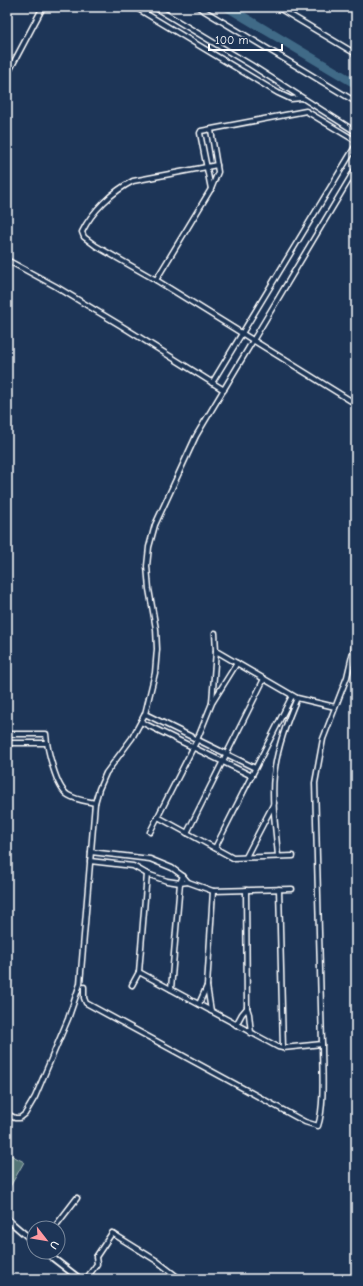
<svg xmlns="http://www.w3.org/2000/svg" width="363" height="1286" viewBox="0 0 363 1286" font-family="'Comic Neue',sans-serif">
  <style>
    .green { fill: #537576; stroke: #a9baba }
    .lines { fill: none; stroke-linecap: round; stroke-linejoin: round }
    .stream { stroke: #8ca6b7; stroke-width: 1.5 }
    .river { stroke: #406b87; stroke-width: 9 }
    .minor-casing { stroke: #fff; stroke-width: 7 }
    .tertiary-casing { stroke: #fff; stroke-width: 8 }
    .minor { stroke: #1d3557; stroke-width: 4 }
    .tertiary { stroke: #1d3557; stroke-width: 4.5 }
  </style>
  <rect width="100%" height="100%" fill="#1d3557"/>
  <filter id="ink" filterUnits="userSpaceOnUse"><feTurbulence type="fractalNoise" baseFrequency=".025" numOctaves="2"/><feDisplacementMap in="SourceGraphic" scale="8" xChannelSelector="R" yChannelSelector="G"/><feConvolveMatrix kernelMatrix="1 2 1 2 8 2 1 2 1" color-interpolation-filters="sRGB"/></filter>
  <g filter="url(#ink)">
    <!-- green -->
    <path class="green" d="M7 1153 24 1162 7 1192Z"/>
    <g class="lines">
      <!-- stream -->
      <path class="stream" d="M355 42H356"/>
      <!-- river -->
      <path class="river" d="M227 7 356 84"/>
      <defs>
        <g id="minor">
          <path d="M135 7 278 93 291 99 301 98"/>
          <path d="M154 7 251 65 356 132"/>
          <path d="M198 7 356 102"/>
          <path d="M277 7 356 54"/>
          <path d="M7 75 43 7"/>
          <path d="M217 165 133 181C113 191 92 211 82 232L84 237 96 246 156 280 356 404"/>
          <path d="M211 189 200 133 201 131 306 111 356 141"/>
          <path d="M7 260 55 286 120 325 224 390"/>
          <path d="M156 280 211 189 218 172 211 130"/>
          <path d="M212 383 356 145"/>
          <path d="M216 651 297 698 335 707"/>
          <path d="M212 702 216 651 215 633"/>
          <path d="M145 714 255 768"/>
          <path d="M141 722 252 776"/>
          <path d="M7 734H46C47 748 56 788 68 795 76 800 86 801 95 803"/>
          <path d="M7 743H46"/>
          <path d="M158 817 233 858 293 856"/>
          <path d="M150 832 197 740 212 703 237 663"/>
          <path d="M187 833 264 679"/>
          <path d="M215 848 292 696"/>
          <path d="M91 852 150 859 172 868 183 876 188 882 213 891 292 889"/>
          <path d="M278 856C276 830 271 801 274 775 277 748 286 723 297 698"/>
          <path d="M246 857 274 803"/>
          <path d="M90 861 133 866 147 874 167 881 180 883 188 882"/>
          <path d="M279 889 283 1048"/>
          <path d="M246 890 247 1008 249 1014 251 1033"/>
          <path d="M139 972 278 1047 283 1048 322 1044"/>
          <path d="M132 985 139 972 147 874"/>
          <path d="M84 987V998L86 1003 305 1122 318 1126C325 1105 322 1067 322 1044L315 783 323 739 347 677 356 639"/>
          <path d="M171 989 180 883 183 876"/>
          <path d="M199 1004 207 986"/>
          <path d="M211 1011 207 986 213 891"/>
          <path d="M236 1025 242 1014 247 1008"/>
          <path d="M7 1114 15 1118H20L25 1114 35 1097 68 1019 80 984 95 803 99 789 106 773 132 738 145 714 155 673 157 649 156 629 149 589 147 566 149 547 155 525 196 436 356 168"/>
          <path d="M54 1228 77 1198"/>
          <path d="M86 1279 97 1264 96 1257 112 1233 157 1261 180 1279"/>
        </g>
        <g id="tertiary">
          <path d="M7 1219 34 1242"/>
          <path d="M45 1252 80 1279"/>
        </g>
      </defs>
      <!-- minor casing -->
      <use href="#minor" class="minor-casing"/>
      <!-- tertiary casing -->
      <use href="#tertiary" class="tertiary-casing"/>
      <!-- minor -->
      <use href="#minor" class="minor"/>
      <!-- tertiary -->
      <use href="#tertiary" class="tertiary"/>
    </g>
  </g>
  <!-- margin -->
  <rect width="363" height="1286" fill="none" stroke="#1d3557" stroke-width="24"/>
  <rect x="12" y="12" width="339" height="1262" fill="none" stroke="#fff" stroke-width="1.5" filter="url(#ink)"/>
  <!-- north arrow -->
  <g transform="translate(46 1240) rotate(121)"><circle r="19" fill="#1d3557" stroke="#77869a"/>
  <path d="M0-3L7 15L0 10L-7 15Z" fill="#ff9aa2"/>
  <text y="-6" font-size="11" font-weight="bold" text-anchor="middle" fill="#ffffff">U</text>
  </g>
  <!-- scale -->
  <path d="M209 44v6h73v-6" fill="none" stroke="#ffffff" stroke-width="2"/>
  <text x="215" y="44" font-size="12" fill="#ffffff" stroke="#1d3557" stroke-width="3" paint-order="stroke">100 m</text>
</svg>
